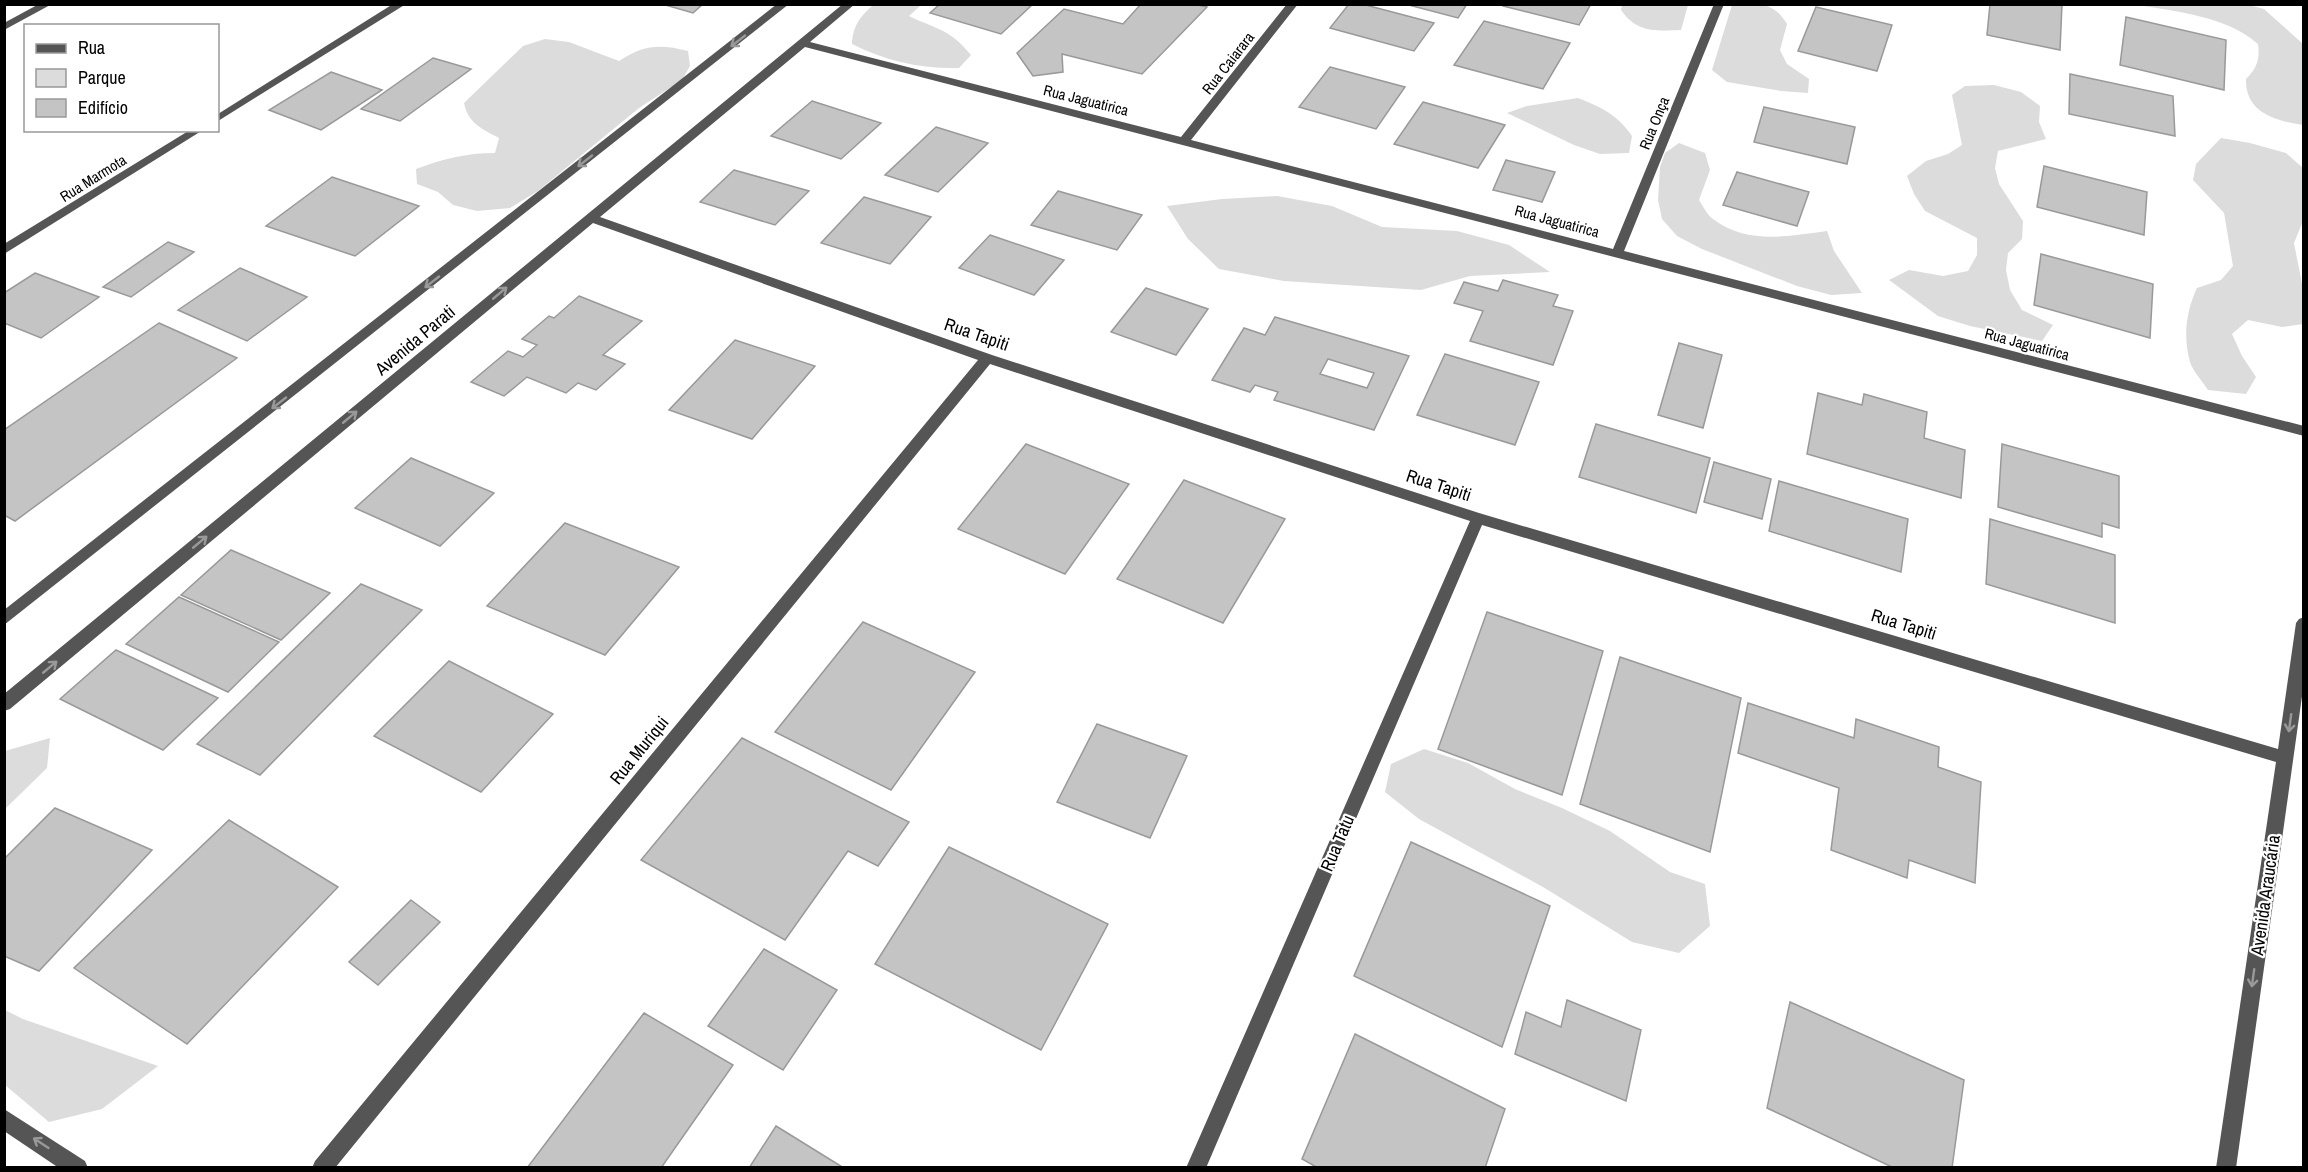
<svg xmlns="http://www.w3.org/2000/svg" width="2308" height="1172" viewBox="0 0 2308 1172" font-family="'Archivo Narrow',sans-serif">
  <style>
    .green { fill: #dcdcdc }
    .building { fill: #c4c4c4; stroke: #999; stroke-width: 1.5; fill-rule: evenodd }
    .lines { fill: none; stroke-linecap: round; stroke-linejoin: round }
    .minor { fill: #555; fill-rule: evenodd }
    .oneway { stroke: #999 }
    .labels { text-anchor: middle; dominant-baseline: central; stroke-width: 4.5; stroke-linejoin: round; paint-order: stroke }
    .far-street-label { font-size: 15px; fill: #000; stroke: #fff }
    .street-label { font-size: 18px; fill: #000; stroke: #fff }
  </style>
  <rect width="100%" height="100%" fill="#fff"/>
  <!-- green -->
  <g class="green">
    <path d="M874 4 921 5 909 16C938 30 950 29 971 55L959 68C920 69 886 61 852 44 853 25 860 17 874 4Z"/>
    <path d="M2245 4 2264 9 2303 44V125C2276 121 2245 113 2246 79 2257 68 2260 60 2258 44 2226 16 2178 12 2138 5Z"/>
    <path d="M1622 5V4L1688 5 1681 30C1655 31 1637 33 1621 10Z"/>
    <path d="M1732 5C1759 4 1772 0 1787 24L1780 50 1787 64 1809 79 1808 93 1781 91 1727 82 1712 70Z"/>
    <path d="M545 39 569 42 619 61C644 45 659 44 688 51L690 66 682 80 639 108 538 191 510 208 477 211 453 205 438 192 417 184 416 169C443 159 466 153 495 153L499 138C482 129 468 123 464 103L523 46Z"/>
    <path d="M1994 85 2021 92 2040 106 2039 122 2046 139 1998 151 1995 168 1999 184 2023 221 2022 239 2008 253 2006 270 2010 290 2022 310 2053 325 2042 341 1970 326 1938 316 1889 280 1909 270 1943 276 1968 271 1977 255V238L1925 211 1914 194 1907 176 1926 161 1948 154 1962 145 1952 95 1965 86Z"/>
    <path d="M1578 98C1602 108 1617 114 1632 136L1629 153 1600 154 1574 145 1507 113 1527 106Z"/>
    <path d="M2221 138 2250 143 2286 153 2303 168V221L2294 243 2303 289V324L2282 327 2248 320 2232 334 2242 356 2256 377 2246 394 2208 390C2202 381 2193 371 2190 362 2183 337 2186 311 2197 288L2221 280 2233 266 2224 213 2193 180 2196 164Z"/>
    <path d="M1679 143 1705 153 1710 170 1699 200C1703 206 1707 215 1713 219 1747 245 1788 236 1827 231L1834 251 1862 293 1831 295 1797 286 1702 249 1677 236 1662 219 1658 200 1660 167 1665 153Z"/>
    <path d="M1277 196 1332 206 1382 227 1457 231 1509 245 1550 272 1470 276 1421 290 1284 281 1219 269 1188 239 1167 206 1222 199Z"/>
    <path d="M50 738 47 768 5 809V751Z"/>
    <path d="M1424 749 1468 763 1515 789 1562 808 1610 831 1670 872 1705 884 1710 926 1679 953 1632 942 1543 887 1419 819 1385 792 1391 764Z"/>
    <path d="M5 1010 23 1019 158 1066 102 1109 49 1122 5 1085Z"/>
  </g>
  <!-- building -->
  <g class="building">
    <path d="M662 4H703L693 13Z"/>
    <path d="M940 4H1033L1001 34 930 13Z"/>
    <path d="M1141 4H1193L1207 7 1142 74 1062 54 1063 72 1033 76 1017 53 1064 9 1123 24Z"/>
    <path d="M1349 4H1362L1434 23 1414 51 1330 28Z"/>
    <path d="M1405 4H1467L1458 18Z"/>
    <path d="M1504 4H1591L1579 25 1503 6Z"/>
    <path d="M1990 4H2062L2060 50 1987 35Z"/>
    <path d="M1816 7 1892 25 1877 71 1798 51Z"/>
    <path d="M2126 17 2226 40 2224 90 2120 65Z"/>
    <path d="M1484 21 1570 43 1543 89 1454 65Z"/>
    <path d="M433 58 471 69 400 121 361 109Z"/>
    <path d="M1330 67 1405 87 1376 129 1299 107Z"/>
    <path d="M331 72 382 90 321 130 269 110Z"/>
    <path d="M2070 74 2173 96 2175 136 2069 114Z"/>
    <path d="M812 101 881 123 841 159 771 136Z"/>
    <path d="M1423 102 1505 125 1478 168 1394 144Z"/>
    <path d="M1764 107 1855 127 1847 164 1754 142Z"/>
    <path d="M936 127 988 143 938 192 885 175Z"/>
    <path d="M1506 160 1555 172 1542 202 1493 190Z"/>
    <path d="M2044 166 2147 192 2144 235 2037 207Z"/>
    <path d="M734 170 809 191 775 225 700 202Z"/>
    <path d="M1737 172 1809 192 1797 226 1723 205Z"/>
    <path d="M332 177 419 206 355 256 266 226Z"/>
    <path d="M1058 191 1142 215 1117 250 1031 225Z"/>
    <path d="M864 197 931 217 890 264 821 243Z"/>
    <path d="M990 235 1064 260 1034 295 959 268Z"/>
    <path d="M168 242 194 252 131 297 103 287Z"/>
    <path d="M2041 254 2153 284 2150 338 2034 305Z"/>
    <path d="M240 268 307 297 247 341 178 310Z"/>
    <path d="M35 273 99 297 41 338 4 323V293Z"/>
    <path d="M1503 280 1558 295 1553 306 1573 311 1553 365 1470 341 1483 311 1454 303 1464 282 1498 291Z"/>
    <path d="M1146 288 1208 309 1176 355 1111 332Z"/>
    <path d="M579 296 642 321 603 355 625 364 596 390 578 383 566 393 527 377 504 396 471 382 508 351 523 357 537 345 522 339 549 316 554 318Z"/>
    <path d="M1275 317 1409 356 1374 430 1274 400 1278 392 1255 385 1250 392 1212 380 1244 328 1265 335ZM1328 359 1374 373 1367 388 1320 374Z"/>
    <path d="M159 323 237 358 15 521 4 515V430Z"/>
    <path d="M735 340 815 366 752 439 669 410Z"/>
    <path d="M1679 343 1722 355 1703 428 1658 415Z"/>
    <path d="M1445 354 1539 382 1515 445 1417 415Z"/>
    <path d="M1818 393 1862 405 1864 394 1927 412 1924 438 1965 450 1961 498 1807 454Z"/>
    <path d="M1596 424 1710 458 1696 513 1579 477Z"/>
    <path d="M1026 444 1129 484 1065 574 958 529Z"/>
    <path d="M2002 444 2119 476V528L2102 523V537L1998 507Z"/>
    <path d="M411 458 494 493 440 546 355 508Z"/>
    <path d="M1714 462 1771 479 1762 519 1704 502Z"/>
    <path d="M1184 480 1285 519 1223 623 1117 579Z"/>
    <path d="M1779 481 1908 519 1901 572 1769 531Z"/>
    <path d="M1990 519 2115 555V623L1986 584Z"/>
    <path d="M565 523 679 567 605 655 487 606Z"/>
    <path d="M231 550 330 593 281 640 181 595Z"/>
    <path d="M361 584 422 610 260 775 197 744Z"/>
    <path d="M179 597 279 642 228 692 126 644Z"/>
    <path d="M1487 612 1603 651 1562 795 1438 749Z"/>
    <path d="M863 622 975 672 891 790 775 732Z"/>
    <path d="M116 650 218 698 163 750 60 699Z"/>
    <path d="M1620 657 1741 698 1710 852 1580 804Z"/>
    <path d="M449 661 553 714 481 792 374 736Z"/>
    <path d="M1748 703 1854 738 1856 719 1939 747 1938 767 1981 782 1975 883 1909 860 1907 878 1831 850 1839 788 1738 753Z"/>
    <path d="M1097 724 1187 756 1150 838 1057 802Z"/>
    <path d="M742 738 909 822 878 866 848 851 785 940 641 860Z"/>
    <path d="M55 808 152 850 39 971 4 956V859Z"/>
    <path d="M229 820 338 887 187 1044 74 968Z"/>
    <path d="M1411 842 1550 906 1502 1047 1354 976Z"/>
    <path d="M949 847 1108 924 1041 1050 875 964Z"/>
    <path d="M411 900 440 922 378 985 349 962Z"/>
    <path d="M764 949 837 990 783 1070 708 1026Z"/>
    <path d="M1567 1000 1641 1030 1626 1101 1515 1054 1526 1012 1561 1027Z"/>
    <path d="M1790 1002 1964 1080 1952 1168H1894L1767 1108Z"/>
    <path d="M644 1013 733 1065 661 1168H527Z"/>
    <path d="M1355 1034 1505 1109 1485 1168H1318L1302 1159Z"/>
    <path d="M776 1126 844 1168H749Z"/>
  </g>
  <g class="lines">
    <!-- minor -->
    <g class="minor">
      <path d="M39 4H52L4 30V23Z"/>
      <path d="M393 4H406L218 121V114Z"/>
      <path d="M777 4H789L4 625V610Z"/>
      <path d="M843 4H855L810 42 1181 137 1287 4H1298L1191 140 1613 249 1714 4H1724L1624 251 2304 426V436L805 47 600 217 992 355 1479 513 2278 749 2296 623 2299 619 2304 617V682L2236 1168H2216L2276 762 1482 525 1206 1168H1186L1470 521 990 364 335 1168H312L315 1161 978 360 593 223 10 709 4 711V694Z"/>
      <path d="M190 130H203L4 254V244Z"/>
      <path d="M4 1109 85 1161 88 1168H59L4 1131Z"/>
    </g>
  </g>
  <!-- one-way arrows -->
  <defs><path id="oneway-shaft" d="M-6 0H5M1.5-3L5.5 0L1.5 3" fill="none" stroke-width="1.6" stroke-linecap="round" stroke-linejoin="round" transform="scale(1.5)"/></defs>
  <g class="oneway">
    <use href="#oneway-shaft" transform="translate(738 41) rotate(142)"/>
    <use href="#oneway-shaft" transform="translate(585 161) rotate(142)"/>
    <use href="#oneway-shaft" transform="translate(432 282) rotate(142)"/>
    <use href="#oneway-shaft" transform="translate(500 293) rotate(-40)"/>
    <use href="#oneway-shaft" transform="translate(279 403) rotate(142)"/>
    <use href="#oneway-shaft" transform="translate(350 417) rotate(-40)"/>
    <use href="#oneway-shaft" transform="translate(200 542) rotate(-40)"/>
    <use href="#oneway-shaft" transform="translate(50 667) rotate(-40)"/>
    <use href="#oneway-shaft" transform="translate(2290 723) rotate(98)"/>
    <use href="#oneway-shaft" transform="translate(2253 978) rotate(98)"/>
    <use href="#oneway-shaft" transform="translate(41 1143) rotate(-147)"/>
  </g>
  <g class="labels">
    <!-- far-street labels -->
    <g class="far-street-label">
      <text transform="translate(1228 63) rotate(-52)">Rua Caiarara</text>
      <text transform="translate(1086 100) rotate(14)">Rua Jaguatirica</text>
      <text transform="translate(1654 123) rotate(-68)">Rua Onça</text>
      <text transform="translate(93 178) rotate(-32)">Rua Marmota</text>
      <text transform="translate(1557 221) rotate(15)">Rua Jaguatirica</text>
      <text transform="translate(2027 344) rotate(15)">Rua Jaguatirica</text>
    </g>
    <!-- street labels -->
    <g class="street-label">
      <text transform="translate(977 334) rotate(19)">Rua Tapiti</text>
      <text transform="translate(415 340) rotate(-40)">Avenida Parati</text>
      <text transform="translate(1439 485) rotate(18)">Rua Tapiti</text>
      <text transform="translate(1904 624) rotate(17)">Rua Tapiti</text>
      <text transform="translate(639 750) rotate(-51)">Rua Muriqui</text>
      <text transform="translate(1337 843) rotate(-67)">Rua Tatu</text>
      <text transform="translate(2265 895) rotate(-82)">Avenida Araucária</text>
    </g>
  </g>
  <!-- border -->
  <rect width="2308" height="1172" fill="none" stroke="#000000" stroke-width="12"/>
  <!-- legend -->
  <rect x="24" y="24" width="195" height="108" fill="#ffffff" stroke="#999999" stroke-width="1.5"/>
  <rect x="36" y="44" width="30" height="9" fill="#555555" stroke="#999999" stroke-width="1.5"/>
  <text x="78" y="54" font-size="18" fill="#000000">Rua</text>
  <rect x="36" y="69" width="30" height="18" fill="#dcdcdc" stroke="#999999" stroke-width="1.5"/>
  <text x="78" y="84" font-size="18" fill="#000000">Parque</text>
  <rect x="36" y="99" width="30" height="18" fill="#c4c4c4" stroke="#999999" stroke-width="1.5"/>
  <text x="78" y="114" font-size="18" fill="#000000">Edifício</text>
</svg>
